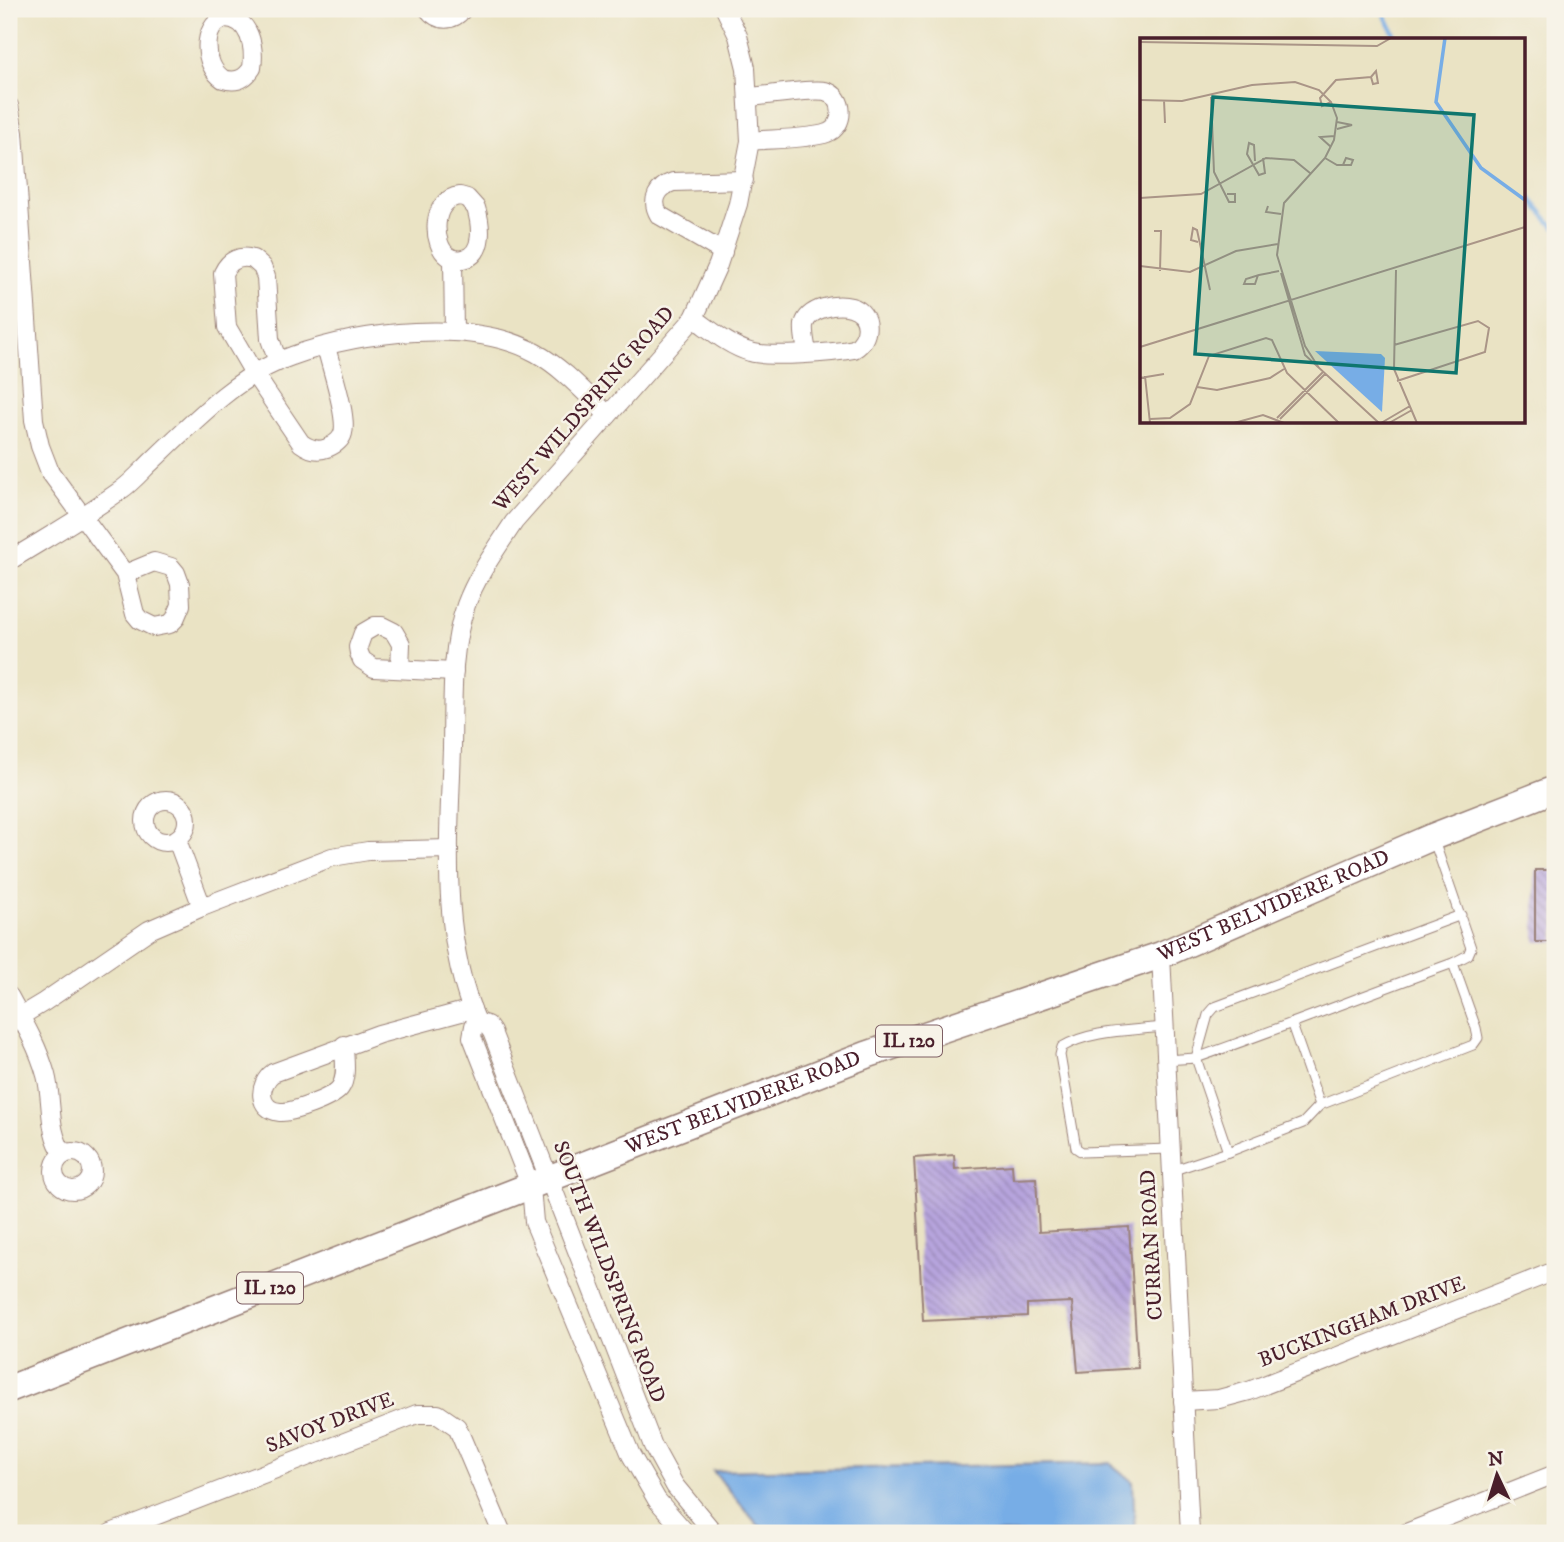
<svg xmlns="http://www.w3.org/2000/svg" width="1564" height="1542" viewBox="0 0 1564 1542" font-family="'IM FELL DW Pica',serif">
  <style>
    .water { fill: #77ade6; stroke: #606688; stroke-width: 2 }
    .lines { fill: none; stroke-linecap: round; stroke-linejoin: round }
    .stream { stroke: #77ade6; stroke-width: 4.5 }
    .building { fill: url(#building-back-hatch) }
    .service-casing { stroke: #9a8178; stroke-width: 11 }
    .minor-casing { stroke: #9a8178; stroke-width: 20 }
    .primary-casing { stroke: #9a8178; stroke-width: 29 }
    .service { stroke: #fff; stroke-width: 9 }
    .minor { stroke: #fff; stroke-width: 18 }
    .primary { stroke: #fff; stroke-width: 26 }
    .labels { text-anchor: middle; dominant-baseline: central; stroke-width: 5; stroke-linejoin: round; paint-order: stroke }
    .shield { fill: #f7f3e8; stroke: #7e5f64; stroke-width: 2 }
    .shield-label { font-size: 19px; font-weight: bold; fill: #4a1f2b }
    .street-label { font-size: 21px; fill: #4a1f2b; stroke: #f7f3e8 }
    .inset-river { fill: none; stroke: #77ade6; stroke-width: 3.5 }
    .inset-road { fill: none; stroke: #aa9587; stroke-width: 2 }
    .view { fill: #0f766e; fill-opacity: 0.15; stroke: #0f766e; stroke-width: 3.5 }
    .inset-edge { fill: none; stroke: #4a1f2b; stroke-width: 3.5 }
  </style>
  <defs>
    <pattern id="building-back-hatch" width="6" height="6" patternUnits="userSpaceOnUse" patternTransform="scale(1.75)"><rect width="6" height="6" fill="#b7a5de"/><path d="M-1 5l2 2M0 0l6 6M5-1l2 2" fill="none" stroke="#9786b4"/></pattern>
  </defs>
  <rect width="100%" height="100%" fill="#f7f3e8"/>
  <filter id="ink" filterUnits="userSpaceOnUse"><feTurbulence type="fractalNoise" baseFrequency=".0143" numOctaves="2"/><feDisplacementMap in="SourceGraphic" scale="14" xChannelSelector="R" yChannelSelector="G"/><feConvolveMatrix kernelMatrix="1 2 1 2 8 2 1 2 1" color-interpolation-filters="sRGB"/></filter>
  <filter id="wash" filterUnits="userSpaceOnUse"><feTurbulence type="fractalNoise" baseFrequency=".00686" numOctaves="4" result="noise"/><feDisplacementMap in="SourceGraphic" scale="28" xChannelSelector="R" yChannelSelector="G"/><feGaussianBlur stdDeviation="1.57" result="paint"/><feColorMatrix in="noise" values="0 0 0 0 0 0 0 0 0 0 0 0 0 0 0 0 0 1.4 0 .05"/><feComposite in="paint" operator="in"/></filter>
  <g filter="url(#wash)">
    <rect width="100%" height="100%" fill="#eae3c4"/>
    <!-- water -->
    <path class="water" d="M1110 1463 1133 1482 1135 1533H770L757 1524 713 1471Z"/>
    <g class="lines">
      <!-- stream -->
      <g class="stream">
        <path d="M1382 9 1397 40"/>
        <path d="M1524 191 1555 228"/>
      </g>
    </g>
    <g id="blocks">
      <!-- building -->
      <g class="building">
        <rect x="1535" y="870" width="20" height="72"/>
        <path d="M954 1155 955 1169 1012 1165 1013 1179 1036 1178 1039 1232 1129 1227 1138 1368 1078 1372 1072 1302 1027 1304V1316L923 1321 914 1158Z"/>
      </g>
    </g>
  </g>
  <g filter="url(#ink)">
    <use href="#blocks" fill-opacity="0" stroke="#9a8178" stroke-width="2"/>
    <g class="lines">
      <defs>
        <g id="service">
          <path d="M1292 1025 1320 1105"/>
          <path d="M1163 1027C1130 1031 1091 1030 1062 1047L1060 1055 1076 1148 1082 1152 1169 1149"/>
          <path d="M1196 1058 1208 1015 1215 1007 1461 915"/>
          <path d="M1196 1058C1282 1028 1367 994 1453 963"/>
          <path d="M1165 1060 1196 1058 1228 1152 1303 1123 1320 1105 1473 1045 1478 1038 1476 1028 1453 963 1468 955 1471 948 1433 838"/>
          <path d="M1171 1171 1228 1152"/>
        </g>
        <g id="minor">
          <path d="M428 9C438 22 453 22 463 9"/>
          <path d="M225 18C250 18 255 47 252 68 245 79 236 83 223 79 203 66 201 26 225 18Z"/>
          <path d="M749 97C766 96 811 88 825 91 846 96 845 127 827 133 811 139 769 139 750 141"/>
          <path d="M9 106 14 133 34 420 40 446 50 472 125 574 135 614 140 620 154 627 170 624 175 619 181 605 180 584 176 573 171 567 154 562 125 574"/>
          <path d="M460 196 467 198 476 208C481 224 485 255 463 259 458 260 452 259 448 256 432 245 430 199 460 196Z"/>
          <path d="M723 252 659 215C650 200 658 187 673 182L744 180"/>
          <path d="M453 259 454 332"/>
          <path d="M694 318C711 330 729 346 750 352 769 358 833 353 854 349 870 340 873 313 851 307 836 303 808 308 804 325 803 334 806 344 807 353"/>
          <path d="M278 362 270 339 266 277 262 267 253 259C240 255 229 260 223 273L227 327 255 375 301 443C309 449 317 452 327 448 334 445 341 441 343 433 348 416 330 365 326 346"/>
          <path d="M9 561C46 538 85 516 121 490 131 483 140 473 148 465 173 441 197 417 223 396 243 380 268 364 292 356 359 332 471 317 536 353 563 368 586 394 608 415"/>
          <path d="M400 669 401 644 394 632 382 626H375L363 633 358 647 359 653 362 660 374 668 454 672"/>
          <circle cx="166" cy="821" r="21"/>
          <path d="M177 840 202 907"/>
          <path d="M1161 955 1190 1533"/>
          <path d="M9 996C23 1021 38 1046 46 1075 53 1100 47 1132 64 1154"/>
          <path d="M477 1022C440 937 449 839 452 748 453 700 450 651 466 605 477 575 497 548 514 522L694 318 718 265 738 204 750 141 746 68 738 36 725 9"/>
          <path d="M477 1022 487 1025 492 1032 653 1446 675 1486 714 1533"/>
          <path d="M477 1022 474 1026 472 1037 531 1187 534 1222 631 1455 657 1500 686 1533"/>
          <path d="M9 1023 44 1002 149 930 202 907 332 857 368 851 449 849"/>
          <path d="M344 1045C344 1058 348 1077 340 1088 333 1098 291 1113 280 1112 257 1110 258 1084 273 1073L379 1034 472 1009"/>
          <circle cx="73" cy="1171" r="19"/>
          <path d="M1183 1401 1219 1399 1249 1391 1555 1271"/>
          <path d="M111 1533 417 1414H438L457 1427 502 1533"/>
          <path d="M1406 1533 1555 1474"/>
        </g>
        <g id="primary">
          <path id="s1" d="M9 1389 866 1055 1161 955 1432 837 1555 789"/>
        </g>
      </defs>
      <!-- service casing -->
      <use href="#service" class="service-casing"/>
      <!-- minor casing -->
      <use href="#minor" class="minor-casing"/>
      <!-- primary casing -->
      <use href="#primary" class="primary-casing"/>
      <!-- service -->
      <use href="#service" class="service"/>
      <!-- minor -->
      <use href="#minor" class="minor"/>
      <!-- primary -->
      <use href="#primary" class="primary"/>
    </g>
  </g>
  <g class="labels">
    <!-- shield labels -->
    <g class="shield">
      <rect x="876" y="1025.5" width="66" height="31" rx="5"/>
      <rect x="237" y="1272.5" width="66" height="31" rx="5"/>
    </g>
    <g class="shield-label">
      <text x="909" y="1041">IL 120</text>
      <text x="270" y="1288">IL 120</text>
    </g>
    <!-- street labels -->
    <g class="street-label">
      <text transform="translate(584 409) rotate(-49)">WEST WILDSPRING ROAD</text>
      <text stroke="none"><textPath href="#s1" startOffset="1354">WEST BELVIDERE ROAD</textPath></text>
      <text stroke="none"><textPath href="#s1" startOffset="788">WEST BELVIDERE ROAD</textPath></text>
      <text transform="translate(1152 1245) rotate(-93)">CURRAN ROAD</text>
      <text transform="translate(609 1272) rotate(69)">SOUTH WILDSPRING ROAD</text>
      <text transform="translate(1362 1322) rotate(-21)">BUCKINGHAM DRIVE</text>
      <text transform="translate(330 1423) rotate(-21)">SAVOY DRIVE</text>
    </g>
  </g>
  <!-- overview -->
  <g transform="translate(1140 38)">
    <rect width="385" height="385" fill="#eae3c4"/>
    <path d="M175 313 241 316 245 320 242 374Z" fill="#77ade6"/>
    <path class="inset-river" d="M305 0 296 64 341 130 385 162"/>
    <path class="inset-road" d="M0 4 237 8 251 0M71 59 74 134 89 164H95V156H87M0 62 42 63 112 47 155 44 179 52 191 64 197 80 194 102 185 120 144 165 137 217 165 308 179 330M24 62 25 85M191 64 182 68 180 60 196 42 231 39 236 33 238 45 233 46 231 39M197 91 212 87 197 84M191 109 180 99 195 98M185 120 197 127H211L213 122 206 120 203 127M115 123 114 107 109 105 107 116 119 137 125 135 123 120M0 160 61 156 126 120 154 122 170 135M128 168 126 174 141 176M14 193H21L20 233M58 204 51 202 53 190 57 192 70 252M0 228 50 234 96 213 138 206M256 232 254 331 277 385M141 235 165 317 239 385M118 237 115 246H104L106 241 119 237 139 233M254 307 338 283 349 290 345 314 257 343M0 309 385 189M5 338 10 385M0 340 24 336M57 349 77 352 130 340 144 331M137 380 183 334M10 381 30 380 50 366 69 318 126 300 132 302 147 335 199 385M140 381 185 336M94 385 123 377 144 385M241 385 270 368M249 385 272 372"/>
    <path class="view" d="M73 59 334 77 316 335 55 316Z"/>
    <rect width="385" height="385" class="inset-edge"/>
  </g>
  <!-- margin -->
  <rect width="1564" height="1542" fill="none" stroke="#f7f3e8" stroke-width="35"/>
  <!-- north arrow -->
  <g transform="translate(1497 1475) rotate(356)" stroke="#f7f3e8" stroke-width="5" paint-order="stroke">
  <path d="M0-5L12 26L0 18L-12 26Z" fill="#4a1f2b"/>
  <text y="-10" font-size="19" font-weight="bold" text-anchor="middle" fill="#4a1f2b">N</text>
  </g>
</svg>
